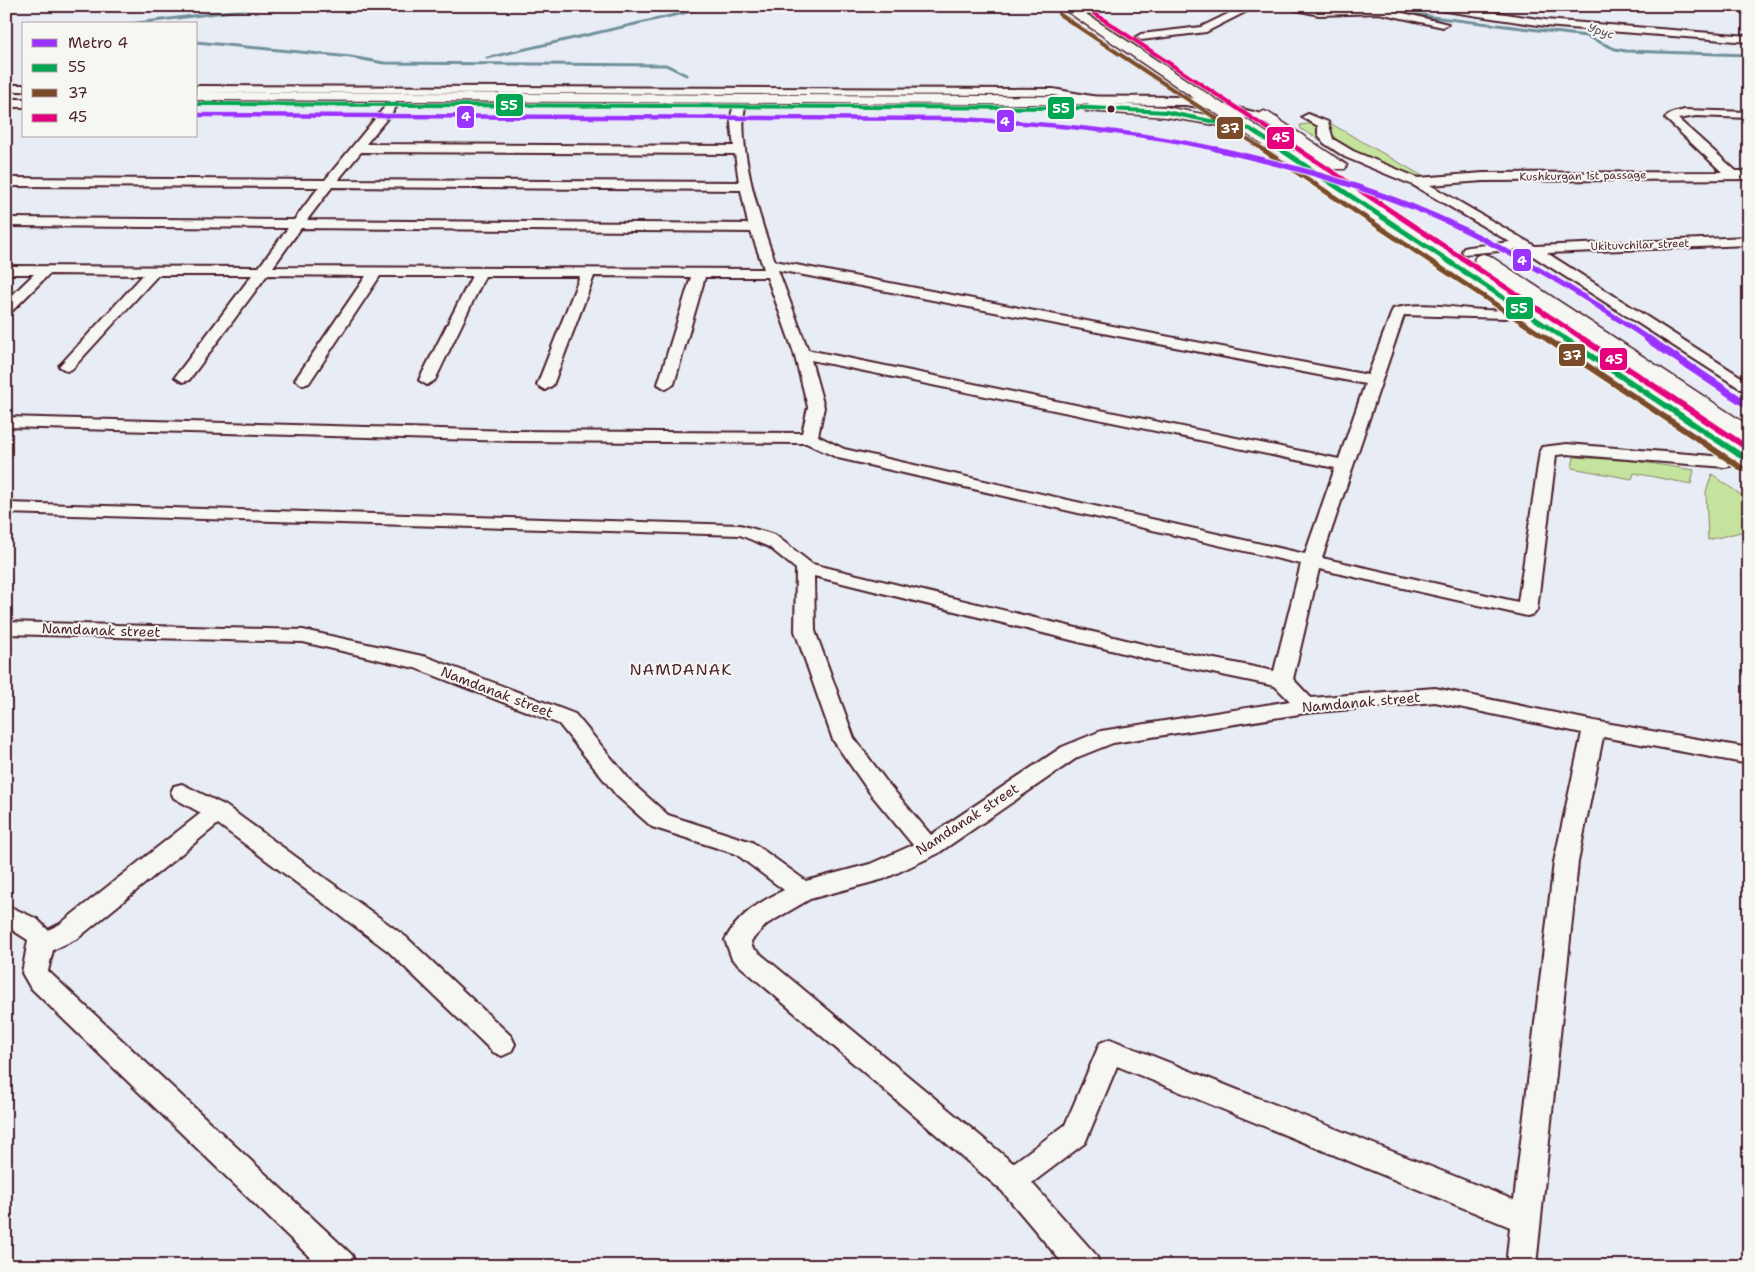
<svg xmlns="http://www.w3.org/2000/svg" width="1755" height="1272" viewBox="0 0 1755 1272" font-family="'Shantell Sans',sans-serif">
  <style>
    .green { fill: #c4e49d; stroke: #878264 }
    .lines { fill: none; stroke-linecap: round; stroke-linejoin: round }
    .stream { stroke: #70909a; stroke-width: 3 }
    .minor-casing { stroke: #4a1f2b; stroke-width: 4 }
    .major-casing { stroke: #4a1f2b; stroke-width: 4 }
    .highway-casing { stroke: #4a1f2b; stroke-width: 3 }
    .minor { fill: #f6f6f2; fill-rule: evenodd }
    .major { fill: #f6f6f2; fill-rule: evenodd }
    .highway { fill: #f6f6f2; fill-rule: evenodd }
    .bus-1-far2-casing { stroke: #f6f6f2; stroke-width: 5.5 }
    .bus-1-far1-casing { stroke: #f6f6f2; stroke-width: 8 }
    .bus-1-casing { stroke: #f6f6f2; stroke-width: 9 }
    .bus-2-far2-casing { stroke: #f6f6f2; stroke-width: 5.5 }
    .bus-2-far1-casing { stroke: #f6f6f2; stroke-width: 8 }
    .bus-2-casing { stroke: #f6f6f2; stroke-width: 9 }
    .bus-3-far2-casing { stroke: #f6f6f2; stroke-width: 5.5 }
    .bus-3-far1-casing { stroke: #f6f6f2; stroke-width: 8 }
    .bus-3-casing { stroke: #f6f6f2; stroke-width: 9 }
    .bus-1-far2 { stroke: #00a651; stroke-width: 4 }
    .bus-1-far1 { stroke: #00a651; stroke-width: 5 }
    .bus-1 { stroke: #00a651; stroke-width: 6 }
    .bus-2-far2 { stroke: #7a4b2a; stroke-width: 4 }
    .bus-2-far1 { stroke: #7a4b2a; stroke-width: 5 }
    .bus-2 { stroke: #7a4b2a; stroke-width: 6 }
    .bus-3-far2 { stroke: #e5007d; stroke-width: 4 }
    .bus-3-far1 { stroke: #e5007d; stroke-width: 5 }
    .bus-3 { stroke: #e5007d; stroke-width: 6 }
    .metro-1-far2-casing { stroke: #f6f6f2; stroke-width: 6 }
    .metro-1-far1-casing { stroke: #f6f6f2; stroke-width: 8 }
    .metro-1-casing { stroke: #f6f6f2; stroke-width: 11 }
    .metro-1-far2 { stroke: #93f; stroke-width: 4.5 }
    .metro-1-far1 { stroke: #93f; stroke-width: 5.5 }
    .metro-1 { stroke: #93f; stroke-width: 8 }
    .bus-dot { fill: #4a1f2b; stroke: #f6f6f2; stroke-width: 2 }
    .labels { text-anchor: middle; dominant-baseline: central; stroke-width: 4; stroke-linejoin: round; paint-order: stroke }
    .far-street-label { font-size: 11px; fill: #4a1f2b; stroke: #f6f6f2 }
    .far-water-label { font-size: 12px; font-style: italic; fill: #5a4e59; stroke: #f6f6f2 }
    .street-label { font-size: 14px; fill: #4a1f2b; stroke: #f6f6f2 }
    .quarter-label { font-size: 16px; letter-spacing: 1px; fill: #4a1f2b; stroke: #f6f6f2 }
    .line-badge { stroke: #f6f6f2; stroke-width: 2 }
    .badge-label { font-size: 14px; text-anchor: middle; font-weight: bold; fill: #fff }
  </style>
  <rect width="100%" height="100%" fill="#e8ecf5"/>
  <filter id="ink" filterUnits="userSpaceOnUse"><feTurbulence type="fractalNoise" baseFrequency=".02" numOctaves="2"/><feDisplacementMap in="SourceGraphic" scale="10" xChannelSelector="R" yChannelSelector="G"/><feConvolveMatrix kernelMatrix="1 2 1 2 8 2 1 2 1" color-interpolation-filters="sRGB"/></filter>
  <g filter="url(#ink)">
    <!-- green -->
    <g class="green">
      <path d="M1094 13 1221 95V96H1215L1088 14Z"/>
      <path d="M1328 122 1426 178 1357 161 1301 129 1300 125Z"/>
      <path d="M1574 457 1635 461 1694 470 1691 484 1634 473 1632 479 1572 468Z"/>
      <path d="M1712 474 1749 501V530L1708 540 1706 492Z"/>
    </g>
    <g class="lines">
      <!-- stream -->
      <g class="stream">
        <path d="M1388 6 1432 17 1586 36 1615 49 1626 51 1749 55"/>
        <path d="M130 24 272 6"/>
        <path d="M196 42 351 57 384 63 666 65 686 75"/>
        <path d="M487 58 714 6"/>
      </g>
      <defs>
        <g id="minor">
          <path d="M1244 6H1257L1206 32 1141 40 1136 37 1141 34 1201 27Z"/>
          <path d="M1279 6 1319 9 1379 7 1448 24 1443 27 1379 13 1319 15Z"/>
          <path d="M1427 6H1453L1545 20 1749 36V42L1545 26 1432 9Z"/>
          <path d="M1711 6H1749V12L1716 9Z"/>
          <rect x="6" y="85" width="18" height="6"/>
          <path d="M196 86 1053 89 1097 97 1103 100 1097 103 1053 95 196 92Z"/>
          <path d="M392 102 398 105 366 144 734 146C732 132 728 117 735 104H743L745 106C737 146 760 222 775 261L1368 375 1393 309C1430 299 1468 313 1505 310 1513 309 1520 305 1528 307L1530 310 1528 313 1505 318 1404 315 1322 558 1518 602 1540 451 1542 447 1567 444 1725 457 1749 454V462L1725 467 1567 454 1556 455 1537 610 1534 614 1527 616 1319 569 1293 679 1311 698 1435 688 1594 721 1749 748V764L1603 737 1578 862 1536 1266H1506L1510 1227 1117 1066 1085 1143 1032 1183 1096 1255 1100 1266H1065L1002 1191 732 959 725 940C738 915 759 902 784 890L736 854 652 827 617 796 559 724 415 668 303 642 6 634V622L303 630 427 657 575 714 633 784 668 815 752 842 806 881 870 864 913 845 870 793 833 740 795 631 796 569 769 547 740 535 6 513V503L740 525 775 535 812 564 1155 647 1274 671 1301 564 838 458 806 443 514 441 6 427V417L514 431 802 433 808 407 794 353 767 277H705L674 384 666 389 658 384 691 277 594 276 553 385 545 390 537 385 580 276H485L435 380 427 385 419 380 472 276H380L309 383 303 385 295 380 366 276 267 275 189 380 183 382 175 377 252 275H158L72 369 67 371 59 366 62 363 143 275 49 274 11 312 6 313V301L34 274H6V266L259 267 288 228 6 226V218L294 220 319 187 6 186V178L325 180 388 103ZM361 152 735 154 739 182 338 180ZM332 187 741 190 748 224 307 220ZM301 228 751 232 764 269 273 267ZM778 270 1365 384 1339 459 808 350ZM811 360 1335 468 1305 554 844 449 818 436 824 407ZM814 576 1155 661 1275 686 1290 701 1101 731 1062 747 931 835 886 781 854 738 815 631ZM1435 702 1582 733 1554 862 1514 1200 1110 1039 1100 1043 1065 1125 1013 1163 752 947 751 941 767 924 810 899 884 879 937 854 1078 757 1113 743 1306 713Z"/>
          <path d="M1685 110 1749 112V118L1696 116 1678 119 1736 171H1749V179L1483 181 1430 185 1535 246 1749 237V245L1547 253 1749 382V394L1522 249 1464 254 1462 251 1464 248 1469 247 1510 242 1413 185 1345 157 1324 143 1318 134V126L1302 117 1308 114 1328 122 1333 139 1353 151 1418 178 1483 173 1722 172 1665 118 1672 113Z"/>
          <path d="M182 784 226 806 406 937 511 1036 515 1044 511 1052 502 1056 493 1052 388 951 218 824 78 938 53 950 48 971 352 1255 356 1266H319L30 987 22 973 28 940 6 926V905L37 919 48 930 60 924 201 813 174 798 171 792 174 786Z"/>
        </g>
        <g id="major">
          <path d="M196 92 1185 97 1207 100 1277 118 1279 121 1272 125 1206 108 1185 105 196 100Z"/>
          <rect x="6" y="99" width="18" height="8"/>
        </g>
        <g id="highway">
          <path d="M1059 6H1074L1749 450V468L1741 466 1239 129 1166 117 1086 111 1083 108 1091 103 1166 107 1223 118Z"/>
          <path d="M1264 111 1269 113 1347 165 1345 169H1333L1259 119 1256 116Z"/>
          <path d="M1483 254 1490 256 1749 426V443L1741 441 1476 264 1474 260 1476 256Z"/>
        </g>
      </defs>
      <!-- minor casing -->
      <use href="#minor" class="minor-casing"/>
      <!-- major casing -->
      <use href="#major" class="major-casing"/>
      <!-- highway casing -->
      <use href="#highway" class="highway-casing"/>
      <!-- minor -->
      <use href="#minor" class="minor"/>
      <!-- major -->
      <use href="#major" class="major"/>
      <!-- highway -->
      <use href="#highway" class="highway"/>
      <defs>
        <path id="bus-1-far2" d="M196 104 1091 108 1166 112 1250 129 1282 150"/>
        <path id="bus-1-far1" d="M1280 149 1567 340"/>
        <path id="bus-1" d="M1565 339 1749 461"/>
        <path id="bus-2-far2" d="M1059 14 1264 150"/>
        <path id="bus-2-far1" d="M1262 149 1549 340"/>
        <path id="bus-2" d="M1547 339 1743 469"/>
        <path id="bus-3-far2" d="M1083 6 1300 150"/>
        <path id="bus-3-far1" d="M1298 149 1585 340"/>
        <path id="bus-3" d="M1583 339 1749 449"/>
      </defs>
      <!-- bus-1-far2 casing -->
      <use href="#bus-1-far2" class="bus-1-far2-casing"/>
      <!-- bus-1-far1 casing -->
      <use href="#bus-1-far1" class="bus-1-far1-casing"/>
      <!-- bus-1 casing -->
      <use href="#bus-1" class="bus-1-casing"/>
      <!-- bus-2-far2 casing -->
      <use href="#bus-2-far2" class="bus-2-far2-casing"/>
      <!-- bus-2-far1 casing -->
      <use href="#bus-2-far1" class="bus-2-far1-casing"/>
      <!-- bus-2 casing -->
      <use href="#bus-2" class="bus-2-casing"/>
      <!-- bus-3-far2 casing -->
      <use href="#bus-3-far2" class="bus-3-far2-casing"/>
      <!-- bus-3-far1 casing -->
      <use href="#bus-3-far1" class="bus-3-far1-casing"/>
      <!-- bus-3 casing -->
      <use href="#bus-3" class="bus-3-casing"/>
      <!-- bus-1-far2 -->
      <use href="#bus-1-far2" class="bus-1-far2"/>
      <!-- bus-1-far1 -->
      <use href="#bus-1-far1" class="bus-1-far1"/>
      <!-- bus-1 -->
      <use href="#bus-1" class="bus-1"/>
      <!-- bus-2-far2 -->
      <use href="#bus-2-far2" class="bus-2-far2"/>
      <!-- bus-2-far1 -->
      <use href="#bus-2-far1" class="bus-2-far1"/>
      <!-- bus-2 -->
      <use href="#bus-2" class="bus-2"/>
      <!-- bus-3-far2 -->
      <use href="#bus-3-far2" class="bus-3-far2"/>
      <!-- bus-3-far1 -->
      <use href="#bus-3-far1" class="bus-3-far1"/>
      <!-- bus-3 -->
      <use href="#bus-3" class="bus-3"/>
      <defs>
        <path id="metro-1-far2" d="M196 115 961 119C1048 124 1136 131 1221 150"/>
        <path id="metro-1-far1" d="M1216 149C1291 166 1366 186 1437 217 1512 250 1582 295 1650 340"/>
        <path id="metro-1" d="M1648 339 1749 406"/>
      </defs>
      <!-- metro-1-far2 casing -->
      <use href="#metro-1-far2" class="metro-1-far2-casing"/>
      <!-- metro-1-far1 casing -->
      <use href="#metro-1-far1" class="metro-1-far1-casing"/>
      <!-- metro-1 casing -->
      <use href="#metro-1" class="metro-1-casing"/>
      <!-- metro-1-far2 -->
      <use href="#metro-1-far2" class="metro-1-far2"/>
      <!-- metro-1-far1 -->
      <use href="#metro-1-far1" class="metro-1-far1"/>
      <!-- metro-1 -->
      <use href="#metro-1" class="metro-1"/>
    </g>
  </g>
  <!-- markers -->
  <circle class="bus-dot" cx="1111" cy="109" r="4.5"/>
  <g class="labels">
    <!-- far-street labels -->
    <g class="far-street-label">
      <text transform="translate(1583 176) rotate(-1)">Kushkurgan 1st passage</text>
      <text transform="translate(1640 245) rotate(-2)">Ukituvchilar street</text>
    </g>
    <!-- far-water labels -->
    <g class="far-water-label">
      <text transform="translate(1601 31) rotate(18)">Урус</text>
    </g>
    <!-- street labels -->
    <g class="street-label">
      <text transform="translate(101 630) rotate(2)">Namdanak street</text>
      <text transform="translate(497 692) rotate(21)">Namdanak street</text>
      <text transform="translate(1361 702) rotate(-5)">Namdanak street</text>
      <text transform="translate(967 819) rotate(-33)">Namdanak street</text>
    </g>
    <!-- quarter labels -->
    <g class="quarter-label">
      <text x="681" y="669">NAMDANAK</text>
    </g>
  </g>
  <g class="line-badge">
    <rect x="495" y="93" width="29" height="24" rx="5" fill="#00a651"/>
    <rect x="1047" y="96" width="28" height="24" rx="5" fill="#00a651"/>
    <rect x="456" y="105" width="19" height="24" rx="5" fill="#93f"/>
    <rect x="996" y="109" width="19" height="24" rx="5" fill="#93f"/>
    <rect x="1216" y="116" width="28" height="24" rx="5" fill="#7a4b2a"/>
    <rect x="1266" y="126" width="29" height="24" rx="5" fill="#e5007d"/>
    <rect x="1512" y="248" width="20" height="24" rx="5" fill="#93f"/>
    <rect x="1505" y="296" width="29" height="24" rx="5" fill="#00a651"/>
    <rect x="1558" y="343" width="28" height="24" rx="5" fill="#7a4b2a"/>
    <rect x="1599" y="347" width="29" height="24" rx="5" fill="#e5007d"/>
  </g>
  <g class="badge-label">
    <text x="509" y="110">55</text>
    <text x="1061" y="113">55</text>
    <text x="466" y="121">4</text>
    <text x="1005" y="126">4</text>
    <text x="1230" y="133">37</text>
    <text x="1281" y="142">45</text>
    <text x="1522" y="265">4</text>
    <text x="1519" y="313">55</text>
    <text x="1572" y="360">37</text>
    <text x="1614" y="364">45</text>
  </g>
  <!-- margin -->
  <rect width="1755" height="1272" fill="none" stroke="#f6f6f2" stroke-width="25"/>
  <rect x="12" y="12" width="1730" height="1247" fill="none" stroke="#4a1f2b" stroke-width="2" filter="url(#ink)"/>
  <!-- legend -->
  <rect x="22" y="22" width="175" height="115" fill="#f6f6f2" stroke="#b1a0a2"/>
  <rect x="32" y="39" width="25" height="8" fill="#9933ff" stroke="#b1a0a2"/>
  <text x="68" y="48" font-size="15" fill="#4a1f2b">Metro 4</text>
  <rect x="32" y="64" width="25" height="8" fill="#00a651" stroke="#b1a0a2"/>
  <text x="68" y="72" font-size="15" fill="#4a1f2b">55</text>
  <rect x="32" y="89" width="25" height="8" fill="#7a4b2a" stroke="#b1a0a2"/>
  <text x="68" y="98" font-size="15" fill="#4a1f2b">37</text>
  <rect x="32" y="114" width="25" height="8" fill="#e5007d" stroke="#b1a0a2"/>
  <text x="68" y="122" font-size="15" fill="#4a1f2b">45</text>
</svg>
